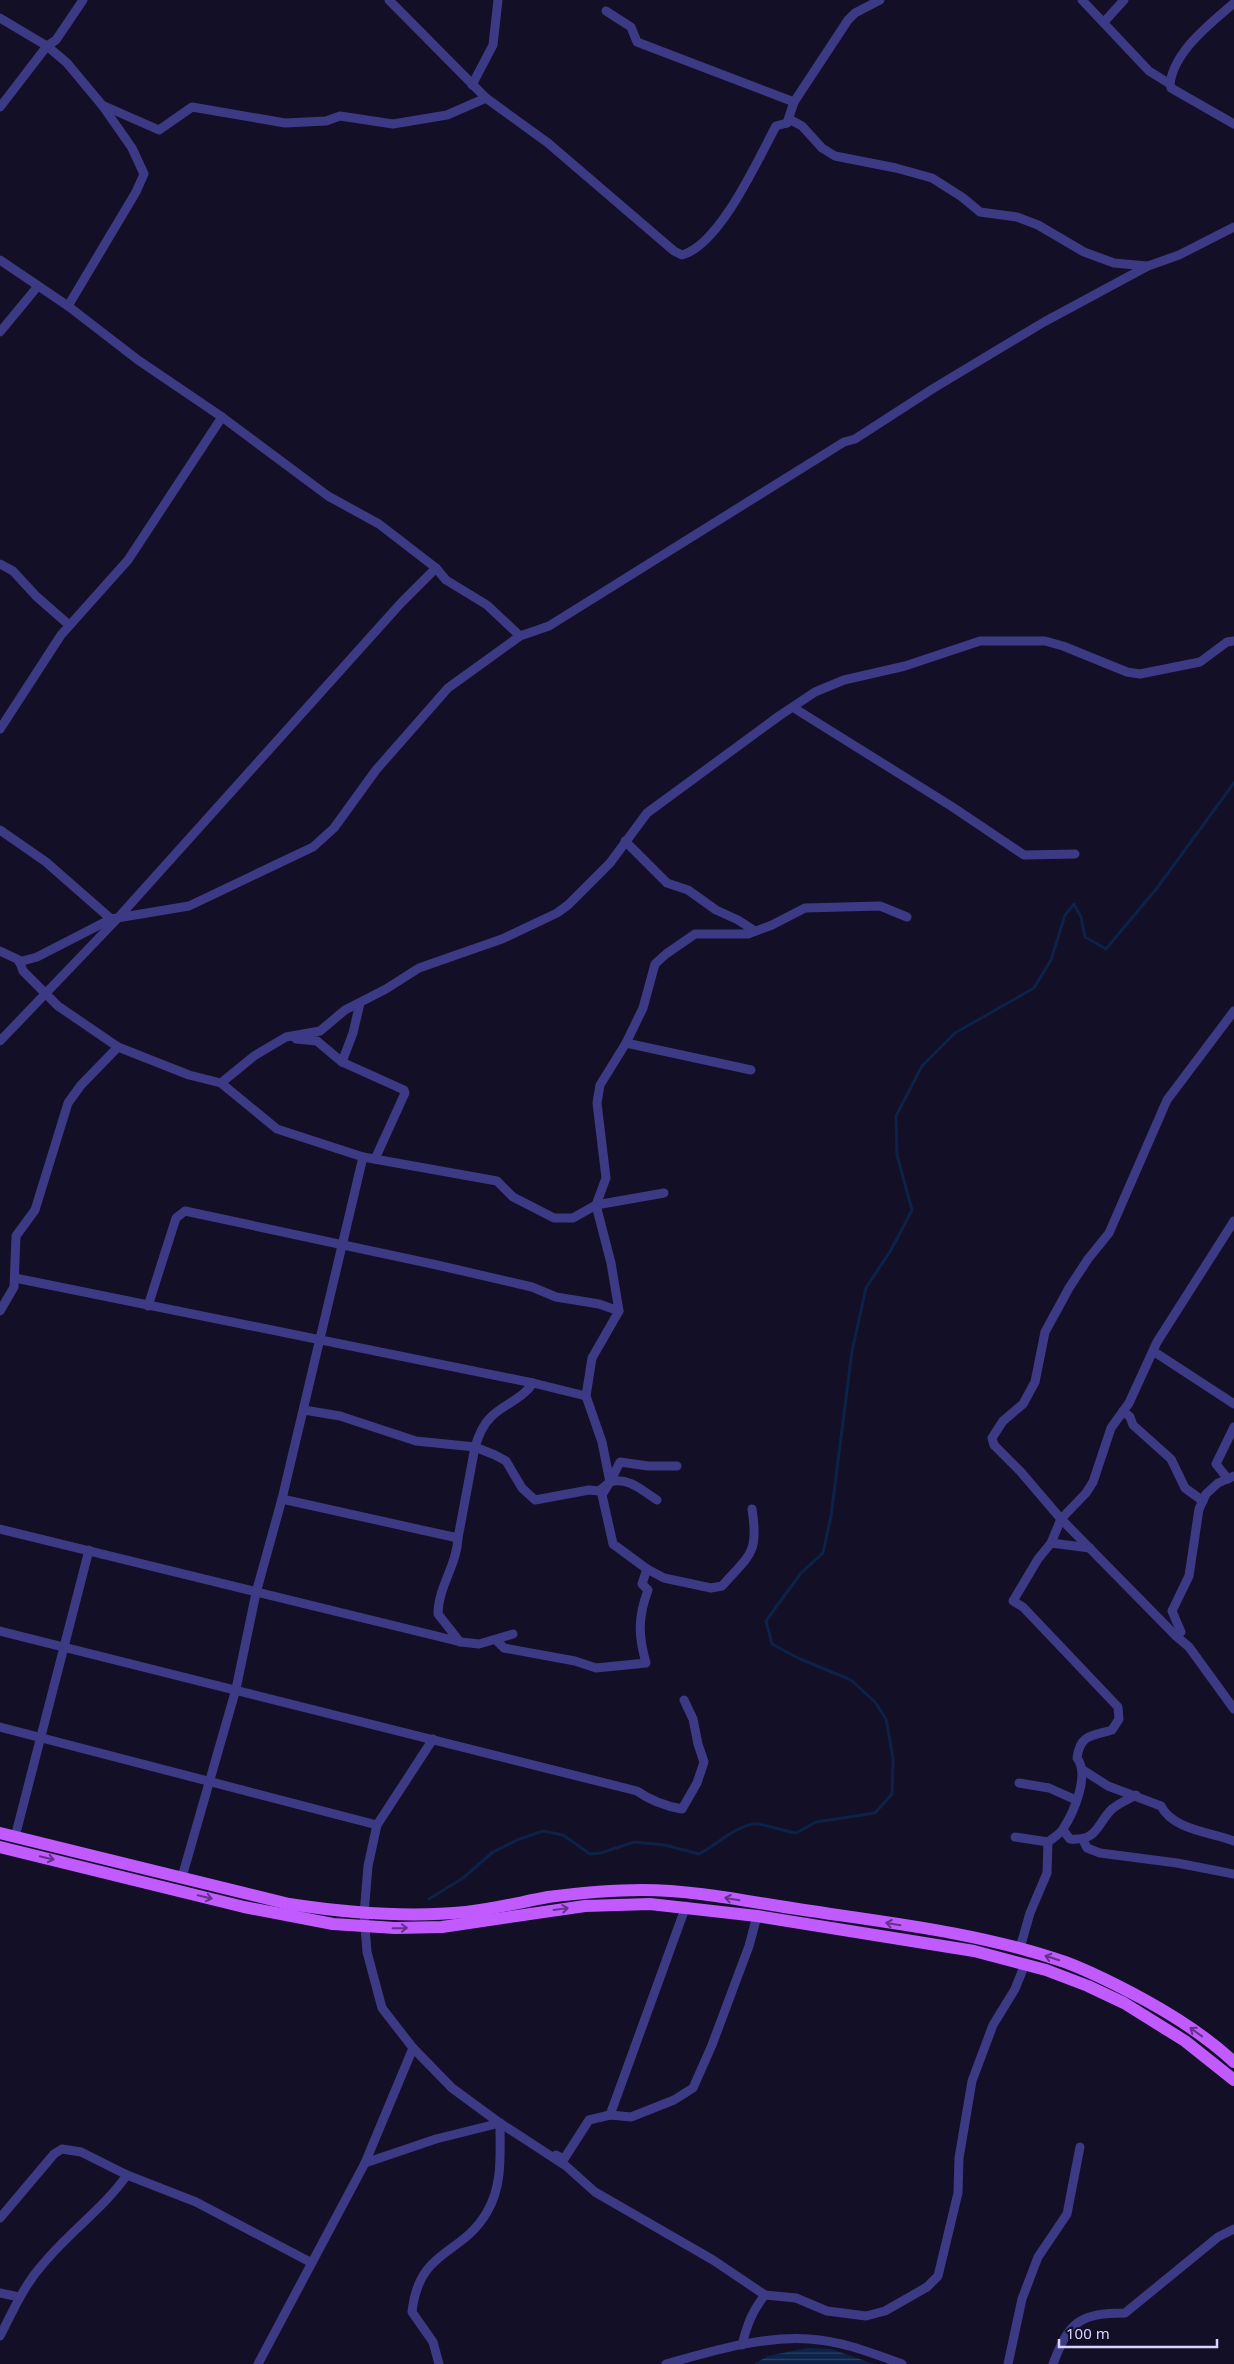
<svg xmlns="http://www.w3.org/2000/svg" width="1234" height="2364" viewBox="0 0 1234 2364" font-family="'Noto Sans',sans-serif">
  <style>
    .water { fill: url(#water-rules) }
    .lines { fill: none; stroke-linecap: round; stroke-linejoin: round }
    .stream { stroke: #0c2248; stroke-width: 3 }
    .minor { stroke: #3d3a85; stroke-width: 9 }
    .primary { stroke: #c25bff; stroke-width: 12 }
    .oneway { stroke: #623188 }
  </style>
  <defs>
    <pattern id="water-rules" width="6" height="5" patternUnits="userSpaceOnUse" patternTransform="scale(1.25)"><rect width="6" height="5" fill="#0c2248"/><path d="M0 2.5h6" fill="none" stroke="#2f4163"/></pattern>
  </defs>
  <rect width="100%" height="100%" fill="#130f26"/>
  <!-- water -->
  <path class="water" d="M807 2348 831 2349 874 2364H754L768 2356Z"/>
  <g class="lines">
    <!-- stream -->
    <path class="stream" d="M429 1899 463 1878 493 1852 517 1840 543 1831 563 1835 590 1854 601 1853 634 1842 665 1845 699 1854C715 1846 740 1822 758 1824 770 1826 784 1831 796 1833L816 1822 875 1813 892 1794 893 1759 886 1719 875 1702 851 1680 798 1658 772 1644 766 1621 801 1573 823 1553 831 1516 852 1351 866 1288 891 1250 912 1210 897 1155 896 1116 922 1066 955 1033 1034 988 1051 960 1065 915 1074 904 1081 917 1085 937 1106 949 1157 888 1234 783"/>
    <!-- minor -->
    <g class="minor">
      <path d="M389 0 486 98 548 143 674 251 682 255C720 245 758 159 776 126L787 123 794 102 848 20 855 13 880 0"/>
      <path d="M1082 0 1149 71 1170 84 1171 88 1234 124"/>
      <path d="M606 11 631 27 637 42 794 102"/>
      <path d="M0 18 47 46 67 63 102 105 132 148 144 174 136 192 68 306"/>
      <path d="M1104 22 1124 0"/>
      <path d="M1170 84C1174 51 1210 24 1234 3"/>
      <path d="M472 85 493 45 498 0"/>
      <path d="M102 105 159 130 192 107 285 123 326 121 340 116 393 124 447 115 486 98"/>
      <path d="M0 107 47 46 56 40 83 0"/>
      <path d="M787 123 789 119 802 126 822 148 835 156 896 168 932 178 962 197 980 212 1017 217 1038 225 1084 252 1114 263 1147 266"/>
      <path d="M0 260 68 306 138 360 222 417 328 496 379 524 436 568 446 580 487 605 520 636"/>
      <path d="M0 332 38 286"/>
      <path d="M0 564 13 571 36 596 69 625"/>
      <path d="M794 708 951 806 1024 855 1075 854"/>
      <path d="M0 729 61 635 128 560 222 417"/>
      <path d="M0 830 46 862 111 919"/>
      <path d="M625 841 667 883 688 890 716 910 738 920 755 931"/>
      <path d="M0 951 19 960 23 971 58 1006 118 1047"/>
      <path d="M19 962 37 957 111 919 189 906 313 847 334 828 376 770 448 688 520 636 549 626 844 442 855 439 934 388 1044 322 1148 266 1179 255 1234 227"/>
      <path d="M296 1039 317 1041 342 1062 404 1090 405 1093 375 1159"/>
      <path d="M0 1041 117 919 401 603 436 568"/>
      <path d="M626 1043 751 1070"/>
      <path d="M342 1062 353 1033 360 1003"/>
      <path d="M221 1083 277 1129 363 1157 497 1181 513 1197 554 1218H573L596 1205 664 1193"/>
      <path d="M15 1278 533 1383"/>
      <path d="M148 1306 176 1218 185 1211 437 1265 532 1287 556 1297 599 1304 619 1311"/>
      <path d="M0 1311 14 1287 16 1236 35 1210 68 1103 81 1085 118 1047 189 1075 221 1083 254 1056 286 1037 320 1031 345 1010 386 989 419 968 502 939 557 913 568 905 610 863 647 813 779 716 815 692 844 680 905 666 980 641H1045L1063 646 1127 672 1140 674 1200 662 1227 642 1234 641"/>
      <path d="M1153 1351 1234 1404"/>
      <path d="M304 1410 340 1416 416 1441 475 1447 495 1455 506 1461 522 1488 535 1500 589 1490 599 1491 610 1482 620 1462 648 1466H677"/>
      <path d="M1123 1411 1130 1417 1133 1425 1171 1459 1185 1488 1203 1501"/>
      <path d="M1234 1476 1218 1483 1206 1494 1199 1509 1189 1576 1172 1611 1181 1632 1176 1636 1189 1647 1234 1709"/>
      <path d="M1228 1479 1216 1464 1234 1427"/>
      <path d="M610 1482C627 1476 643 1491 657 1500"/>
      <path d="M282 1499 458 1538 475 1447C478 1437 482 1426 490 1418 503 1404 522 1400 533 1383L586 1396"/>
      <path d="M752 1509C759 1554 750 1554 722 1586L711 1588 664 1578 647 1569 613 1544 602 1495 610 1482 602 1442 586 1396 592 1358 619 1311 611 1263 596 1205 606 1178 597 1103 600 1085 626 1043 643 1008 655 964 666 954 695 934H748L772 925 805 908 880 906 907 917"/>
      <path d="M0 1529 461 1642 479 1644 513 1634"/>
      <path d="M458 1538C457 1565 438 1587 438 1614L460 1642"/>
      <path d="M1051 1543 1090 1548"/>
      <path d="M0 1631 637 1791C651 1801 665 1806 682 1809L697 1783 704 1762 698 1744 693 1719 684 1700"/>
      <path d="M1176 1636 1061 1519 1020 1471 994 1445 992 1438 1003 1421 1023 1404 1035 1382 1045 1332 1069 1288 1088 1259 1109 1233 1167 1100 1234 1011"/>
      <path d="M496 1640 504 1648 575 1661 596 1668 646 1663C638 1635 638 1617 648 1590L642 1584 647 1569"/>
      <path d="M0 1727 377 1825"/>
      <path d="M1083 1770 1108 1786 1161 1806C1173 1830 1211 1832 1234 1841"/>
      <path d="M1019 1783 1049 1788 1076 1800"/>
      <path d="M1063 1830 1070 1839C1098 1841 1096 1825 1112 1809 1119 1803 1129 1799 1136 1795"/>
      <path d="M15 1837 89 1550"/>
      <path d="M1015 1837 1048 1842"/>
      <path d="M1083 1840 1087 1848 1100 1853 1177 1863 1234 1874"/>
      <path d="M182 1877 236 1689 256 1593 282 1499 363 1157"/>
      <path d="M1020 1948 1030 1913 1047 1873 1048 1842C1053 1838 1060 1834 1063 1829 1074 1812 1090 1775 1077 1758 1080 1734 1092 1736 1112 1730L1119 1719 1118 1707 1023 1607 1013 1601 1038 1559 1051 1543 1061 1519 1086 1493 1093 1482 1111 1428 1129 1403 1157 1342 1234 1221"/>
      <path d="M413 2048 452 2088 501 2124"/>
      <path d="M610 2115 686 1906"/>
      <path d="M556 2155 564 2159 589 2120 610 2115 631 2117 674 2100 693 2088 712 2045 749 1946 757 1916"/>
      <path d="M365 2163 436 2139 500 2123 566 2166 595 2192 713 2260 765 2295 796 2298 827 2311 866 2316 885 2311 927 2287 938 2276 958 2193 959 2158 972 2081 993 2025 1015 1989 1025 1964"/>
      <path d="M0 2218 54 2154 62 2149 81 2152 127 2175 196 2202 312 2263"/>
      <path d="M0 2293 19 2297"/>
      <path d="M0 2336C13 2311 24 2285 43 2264 69 2232 103 2209 127 2175"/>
      <path d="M742 2345C747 2325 752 2311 765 2295"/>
      <path d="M258 2364 365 2163 413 2048 382 2008 367 1952 364 1914 368 1866 377 1825 433 1739"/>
      <path d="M439 2364 433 2342 412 2312C419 2248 461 2257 487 2212 503 2185 500 2154 500 2123"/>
      <path d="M666 2364C712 2351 761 2336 809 2339 842 2341 872 2353 902 2364"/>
      <path d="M1008 2364 1022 2299 1038 2257 1067 2214 1080 2147"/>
      <path d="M1053 2364C1069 2322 1079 2313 1125 2313L1218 2237 1234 2229"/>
    </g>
    <!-- primary -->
    <g class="primary">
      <path d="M0 1833 289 1904C348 1913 406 1918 466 1912 494 1909 521 1902 548 1897 579 1893 611 1890 642 1890 696 1890 750 1902 804 1910 891 1923 981 1933 1065 1962 1092 1972 1119 1986 1145 2000 1176 2017 1208 2038 1234 2062"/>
      <path d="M0 1847 244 1907 333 1924 395 1928 442 1927 585 1906 650 1904 757 1916 974 1951 1046 1970 1088 1986 1124 2003 1185 2041 1234 2080"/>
    </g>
  </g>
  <!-- one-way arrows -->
  <defs><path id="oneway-shaft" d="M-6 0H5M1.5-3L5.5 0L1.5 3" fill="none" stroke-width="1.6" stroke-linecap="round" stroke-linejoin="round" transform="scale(1.25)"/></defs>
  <g class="oneway">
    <use href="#oneway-shaft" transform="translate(47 1858) rotate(14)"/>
    <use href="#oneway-shaft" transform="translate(205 1897) rotate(14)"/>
    <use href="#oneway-shaft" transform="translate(732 1899) rotate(-171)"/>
    <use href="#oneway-shaft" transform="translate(561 1909) rotate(-8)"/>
    <use href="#oneway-shaft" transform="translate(893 1924) rotate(-171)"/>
    <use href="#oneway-shaft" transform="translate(400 1928) rotate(-1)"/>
    <use href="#oneway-shaft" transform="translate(1052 1958) rotate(-162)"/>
    <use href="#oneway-shaft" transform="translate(1196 2032) rotate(-144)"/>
  </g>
  <!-- scale -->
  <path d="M1059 2339v8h158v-8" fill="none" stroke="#d9d4ff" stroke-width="2.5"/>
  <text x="1066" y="2339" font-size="15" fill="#d9d4ff" stroke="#130f26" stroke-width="4" paint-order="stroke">100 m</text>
</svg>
